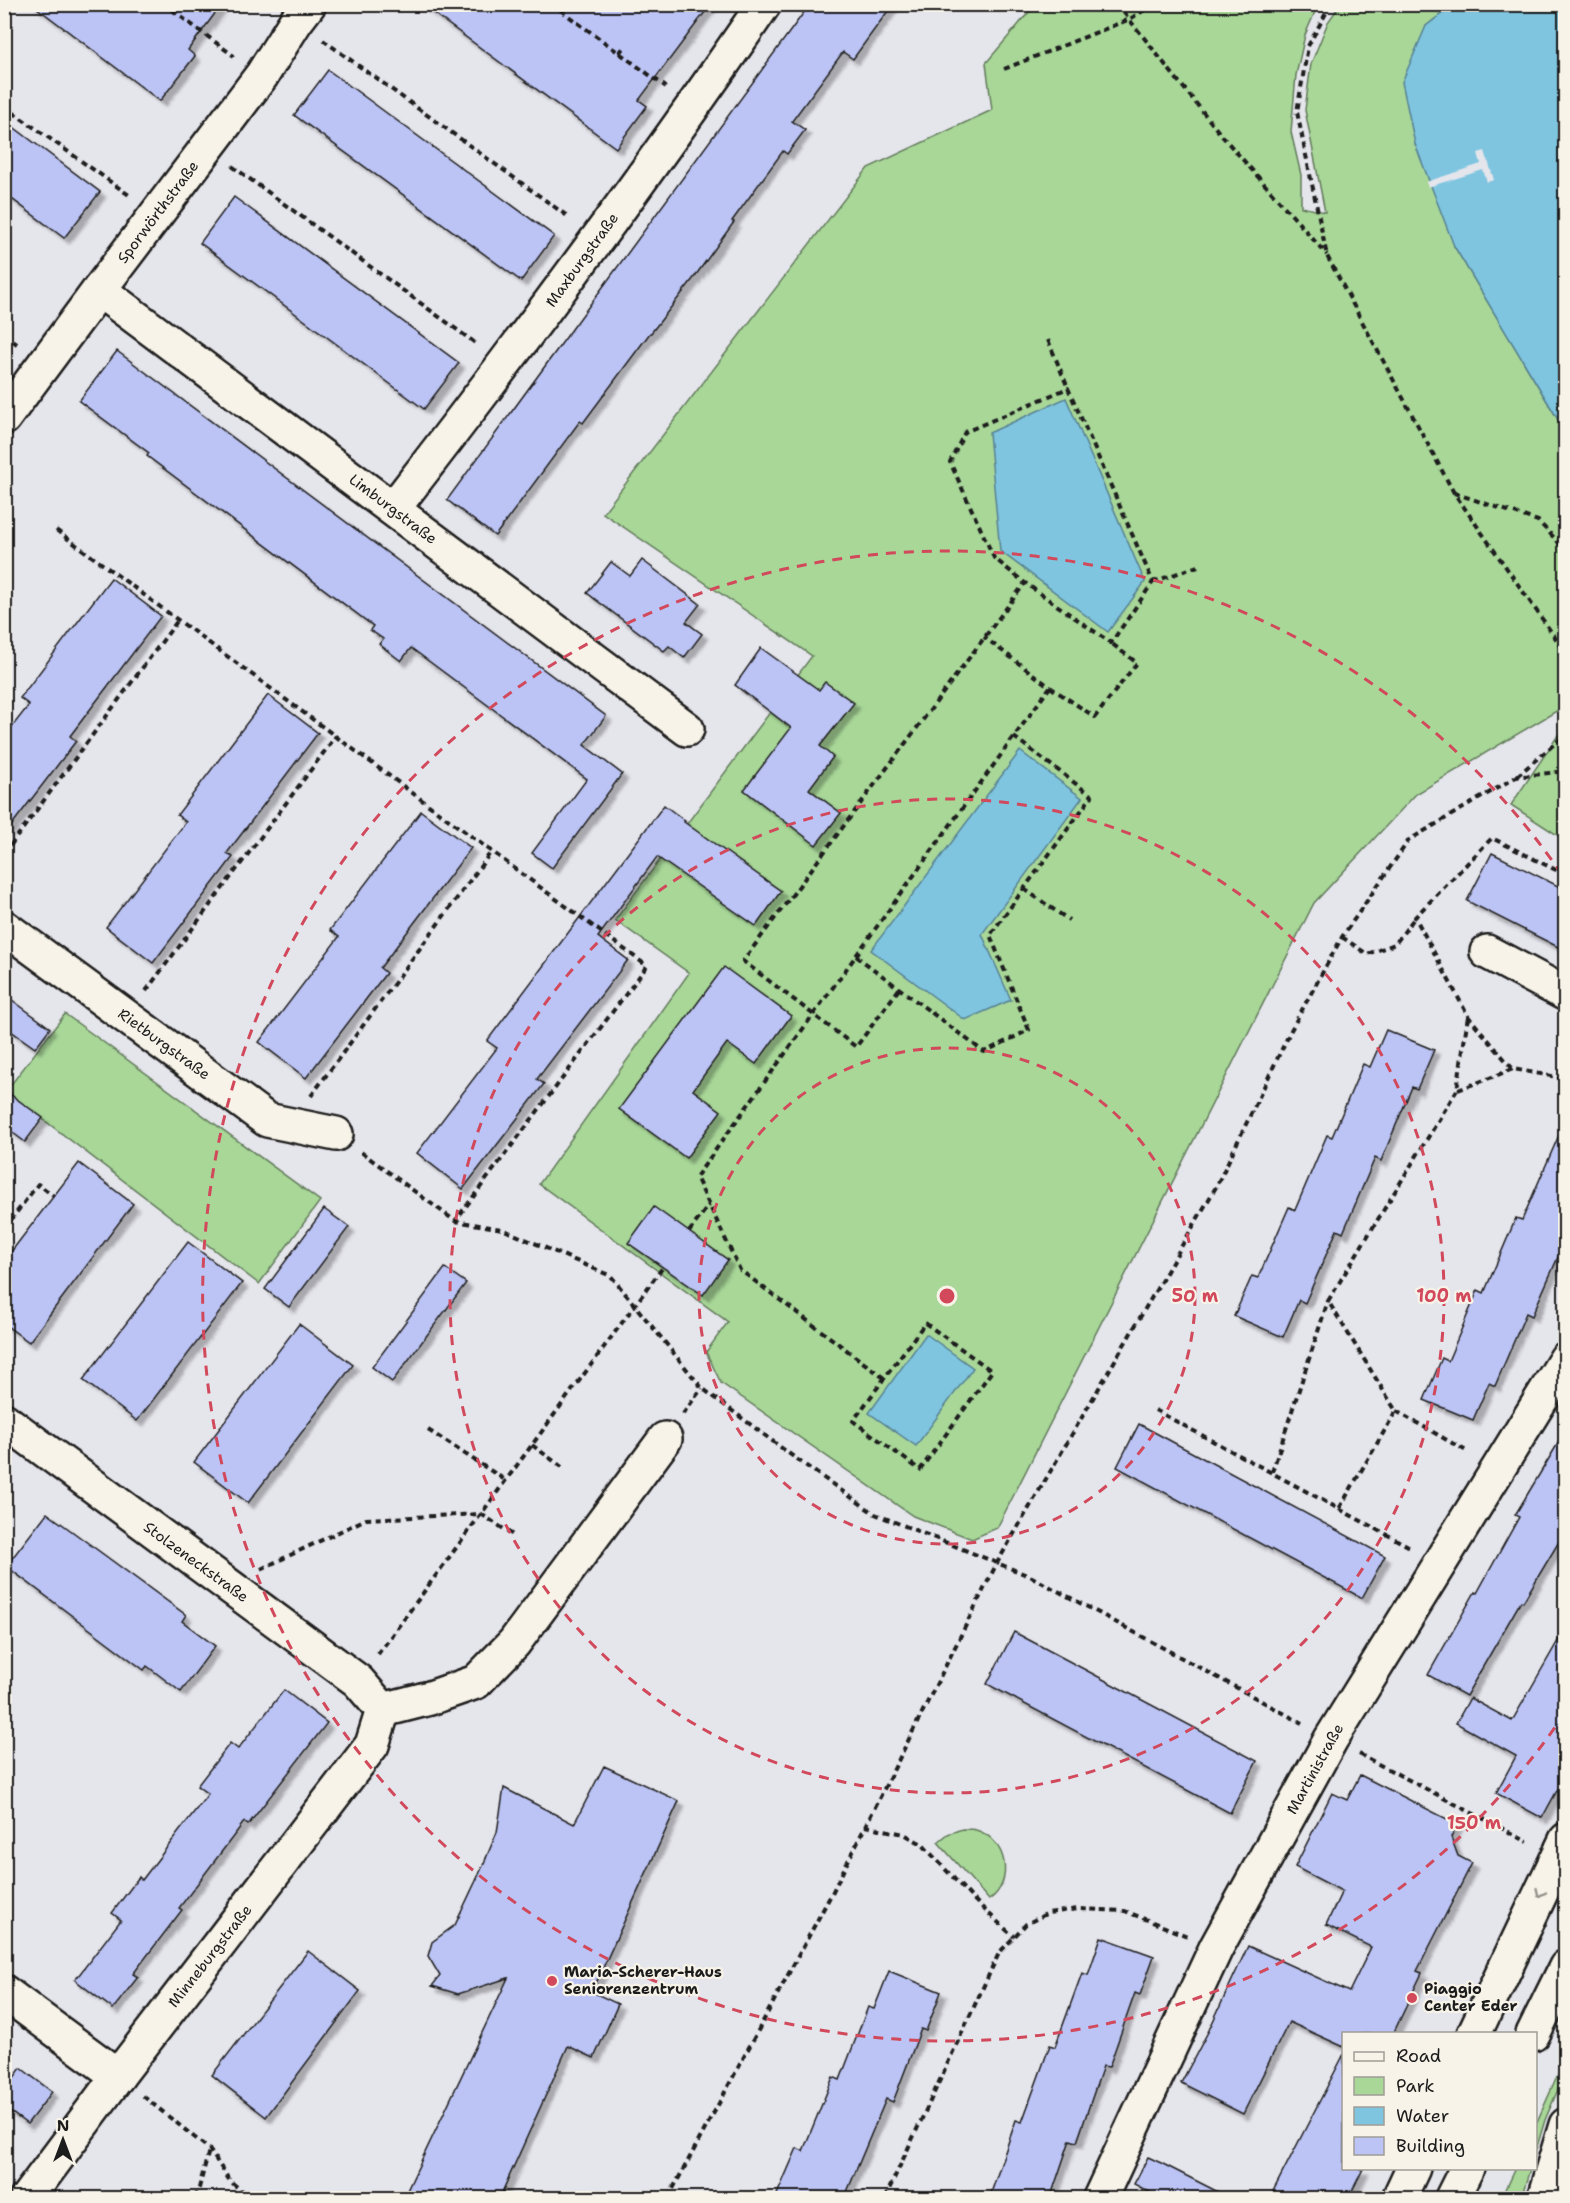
<svg xmlns="http://www.w3.org/2000/svg" width="1570" height="2203" viewBox="0 0 1570 2203" font-family="'Shantell Sans',sans-serif">
  <style>
    .green { fill: #a8d798; stroke: #627a5a; stroke-width: 1.5 }
    .water { fill: #7fc5e0; stroke: #578192; stroke-width: 1.5 }
    .pier { fill: #e5e5ec }
    .building { fill: #bcc4f5; stroke: #1c1c1c; stroke-width: 1.5; filter: url(#shadow) }
    .lines { fill: none; stroke-linecap: round; stroke-linejoin: round }
    .minor-casing { stroke: #1c1c1c; stroke-width: 38 }
    .major-casing { stroke: #1c1c1c; stroke-width: 38 }
    .path { stroke: #1c1c1c; stroke-width: 4; stroke-dasharray: 6 4.5; stroke-linecap: butt }
    .minor { stroke: #f7f3e8; stroke-width: 33 }
    .major { stroke: #f7f3e8; stroke-width: 33 }
    .oneway { stroke: #94928c }
    .ring { fill: none; stroke: #d1495b; stroke-width: 3; stroke-dasharray: 10 8 }
    .poi-dot { fill: #d1495b; stroke: #f7f3e8; stroke-width: 2 }
    .labels { text-anchor: middle; dominant-baseline: central; stroke-width: 4.5; stroke-linejoin: round; paint-order: stroke }
    .street-label { font-size: 15px; fill: #1c1c1c; stroke: #f7f3e8 }
    .poi-label { font-size: 15px; font-weight: bold; fill: #1c1c1c; stroke: #f7f3e8; text-anchor: start }
    .centre { fill: #d1495b; stroke: #f7f3e8; stroke-width: 3 }
    .ring-label { font-size: 18px; text-anchor: middle; font-weight: bold; fill: #d1495b; stroke: #f7f3e8; stroke-width: 4.5; stroke-linejoin: round; paint-order: stroke }
  </style>
  <defs>
    <filter id="shadow"><feDropShadow dx="5.5" dy="5.5" stdDeviation="1.5" flood-color="#0004"/></filter>
  </defs>
  <rect width="100%" height="100%" fill="#e5e5ec"/>
  <filter id="ink" filterUnits="userSpaceOnUse"><feTurbulence type="fractalNoise" baseFrequency=".0167" numOctaves="2"/><feDisplacementMap in="SourceGraphic" scale="12" xChannelSelector="R" yChannelSelector="G"/><feConvolveMatrix kernelMatrix="1 2 1 2 8 2 1 2 1" color-interpolation-filters="sRGB"/></filter>
  <g filter="url(#ink)">
    <!-- green -->
    <g class="green">
      <path d="M1035 5H1318L1305 35 1296 75 1291 132 1301 175V207L1325 212 1305 110 1311 64 1328 22 1340 5H1453L1426 26 1454 246 1565 431V706L1416 794 1314 903 997 1528 972 1539 913 1516 721 1383 706 1352 728 1322 539 1184 689 973 615 920 812 656 603 513 868 168 992 110 986 63Z"/>
      <path d="M1565 725V840L1511 805Z"/>
      <path d="M65 1014 320 1201 259 1284 6 1091Z"/>
      <path d="M962 1829C966 1829 972 1829 976 1830 1007 1839 1015 1882 989 1900L938 1842 948 1834Z"/>
      <path d="M1565 2059V2073L1545 2120 1536 2150V2124Z"/>
      <path d="M1515 2168 1530 2169 1521 2198H1501Z"/>
    </g>
    <!-- water -->
    <g class="water">
      <path d="M1453 5H1565V431L1454 246 1415 144 1402 82 1426 26Z"/>
      <path d="M1066 398 1145 582 1108 632 1000 551 989 433Z"/>
      <path d="M1020 751 1082 798 982 934 1011 1000 965 1020 871 950Z"/>
      <path d="M926 1334 973 1368 916 1446 869 1413Z"/>
    </g>
    <!-- pier -->
    <path class="pier" d="M1485 151 1494 180 1487 182 1483 170 1428 187 1426 182 1481 164 1478 153Z"/>
    <!-- building -->
    <g class="building">
      <path d="M32 4H222L188 50 195 56 160 101Z"/>
      <path d="M421 4H711L639 100 647 106 616 148Z"/>
      <path d="M810 4H893L853 59 843 52 792 121 805 130 787 154 783 151 732 221 734 222 693 279 651 333H650L583 423 580 421 495 536 447 500Z"/>
      <path d="M328 70 554 236 521 281 294 115Z"/>
      <path d="M4 120 100 192 64 238 4 193Z"/>
      <path d="M234 197 459 363 424 409 200 243Z"/>
      <path d="M117 351 606 716 584 745 622 774 552 868 532 853 587 779 411 648 401 661 379 644 383 639 370 630 373 626 147 456 149 453 79 401Z"/>
      <path d="M642 560 700 604 686 622 702 634 684 658 669 646 664 651 587 593 611 562 630 576Z"/>
      <path d="M111 578 161 616 70 736 76 741 4 835V737L29 705 20 698Z"/>
      <path d="M761 648 819 690 825 682 854 703 820 746 833 757 809 789 841 813 816 845 744 790 791 728 735 685Z"/>
      <path d="M268 695 318 733 227 853 233 857 153 963 106 927 186 822 177 815Z"/>
      <path d="M664 805 685 821 684 822 781 891 756 926 657 857 598 937 628 960 537 1079 544 1084 463 1189 417 1153 497 1048 487 1041Z"/>
      <path d="M421 811 471 848 380 968 386 973 306 1078 259 1042 339 937 330 930Z"/>
      <path d="M1492 853 1566 890V951L1467 901Z"/>
      <path d="M724 967 791 1016 756 1064 727 1043 693 1090 721 1111 686 1158 619 1109Z"/>
      <path d="M4 994 50 1028 35 1048 4 1026Z"/>
      <path d="M1386 1030 1434 1050 1417 1089 1412 1087 1381 1161 1375 1158 1343 1233 1337 1230 1305 1303 1299 1300 1283 1337 1234 1316 1252 1276 1258 1278 1289 1207 1295 1210 1327 1135 1332 1137 1363 1064 1370 1067Z"/>
      <path d="M4 1090 43 1118 25 1142 4 1126Z"/>
      <path d="M1566 1119V1239L1532 1316 1526 1313 1495 1386 1489 1383 1473 1420 1424 1400 1442 1358 1448 1361 1478 1290 1484 1293 1516 1218 1522 1220Z"/>
      <path d="M79 1163 133 1204 29 1342 4 1324V1261Z"/>
      <path d="M654 1207 728 1260 703 1295 628 1243Z"/>
      <path d="M324 1209 349 1227 289 1307 265 1289Z"/>
      <path d="M188 1242 242 1283 137 1421 83 1380Z"/>
      <path d="M445 1268 466 1283 392 1382 372 1367Z"/>
      <path d="M299 1324 353 1365 248 1503 194 1462Z"/>
      <path d="M1139 1424 1385 1556 1362 1598 1117 1467Z"/>
      <path d="M1566 1430V1530L1523 1602 1521 1601 1466 1696 1428 1675 1475 1592 1477 1593 1519 1517 1515 1515Z"/>
      <path d="M47 1513 186 1615 182 1621 215 1646 181 1692 147 1666 144 1670 6 1566Z"/>
      <path d="M1566 1627V1774L1542 1818 1496 1793 1516 1756 1456 1723 1470 1698 1512 1721Z"/>
      <path d="M1014 1632 1257 1761 1230 1813 987 1684Z"/>
      <path d="M284 1690 327 1723 248 1825 244 1822 179 1908 182 1910 133 1974 138 1977 113 2009 75 1980 121 1920 112 1913 139 1877 142 1880 208 1794 197 1786 230 1743 238 1749Z"/>
      <path d="M604 1766 679 1801 592 1992 618 2004 594 2058 568 2046 499 2199H403L508 1978 458 1994 432 1986 440 1976 428 1956 432 1942 455 1925 481 1870 497 1832 504 1788 574 1824Z"/>
      <path d="M1360 1775 1457 1824 1451 1837 1458 1856 1472 1863 1417 1971 1422 1973 1393 2034H1344V2047L1289 2022 1243 2114 1181 2083 1209 2030 1248 1946 1349 1992 1371 1947 1326 1925 1342 1891 1295 1867 1332 1793 1347 1800Z"/>
      <path d="M1101 1937 1154 1956 1140 1995 1135 1993 1109 2067 1103 2066 1077 2142 1070 2140 1050 2199H989L1016 2120 1022 2122 1050 2045 1055 2047 1082 1973 1088 1975Z"/>
      <path d="M308 1951 360 1991 266 2117 212 2075Z"/>
      <path d="M889 1971 941 1992 926 2031 921 2029 893 2102 886 2099 844 2199H775L797 2148 803 2151 833 2077 840 2080 868 2007 874 2009Z"/>
      <path d="M1344 2054V2169H1363L1348 2199H1269Z"/>
      <path d="M21 2068 52 2092 27 2124 4 2107V2091Z"/>
      <path d="M1148 2157 1161 2163 1232 2199H1163L1134 2184Z"/>
    </g>
    <g class="lines">
      <defs>
        <g id="minor">
          <path d="M99 290 687 729"/>
          <path d="M4 418 99 290 262 75 296 21 309 4"/>
          <path d="M393 509C521 344 646 177 764 4"/>
          <path d="M4 927 267 1120 336 1134"/>
          <path d="M1487 952 1566 994"/>
          <path d="M4 1420 358 1681 383 1710"/>
          <path d="M383 1710 430 1698 476 1682 514 1643 665 1439"/>
          <path d="M4 1992 118 2076"/>
          <path d="M1474 2034 1566 1840"/>
          <path d="M27 2198 118 2076 372 1745 383 1710"/>
          <path d="M1100 2198 1216 1948 1331 1739 1566 1359"/>
          <path d="M1399 2198 1413 2168"/>
          <path d="M1544 2198 1566 2125"/>
        </g>
        <g id="major">
          <path d="M1533 2034 1566 1967"/>
          <path d="M1452 2198 1467 2168"/>
        </g>
      </defs>
      <!-- minor casing -->
      <use href="#minor" class="minor-casing"/>
      <!-- major casing -->
      <use href="#major" class="major-casing"/>
      <!-- path -->
      <g class="path">
        <path d="M164 4 234 56"/>
        <path d="M552 4 666 87"/>
        <path d="M1117 4 1222 136 1327 255"/>
        <path d="M1331 4 1308 46 1297 112 1327 256 1454 493 1566 653"/>
        <path d="M323 40 570 218"/>
        <path d="M619 53 625 46"/>
        <path d="M1004 69 1130 19 1154 4"/>
        <path d="M4 106 129 195"/>
        <path d="M232 166 478 345"/>
        <path d="M4 335 17 344"/>
        <path d="M1048 340 1068 388"/>
        <path d="M1454 493 1538 521 1566 550"/>
        <path d="M56 530 647 966 455 1221"/>
        <path d="M1153 582 1198 566"/>
        <path d="M1050 687 1095 717 1137 663 1111 643"/>
        <path d="M1517 776 1566 734"/>
        <path d="M4 854 178 620"/>
        <path d="M1566 875 1492 838 1415 917 1468 1016 1513 1069 1557 1077 1566 1080"/>
        <path d="M1024 889 1069 920"/>
        <path d="M1342 937 1367 954 1395 944 1415 917"/>
        <path d="M856 956 984 1052 1029 1030 990 935 1092 796 1014 737"/>
        <path d="M899 989 856 1047 743 961 1025 583 994 558 950 462 965 432 1068 388 1153 582 1111 643 1025 583"/>
        <path d="M146 991 336 736"/>
        <path d="M1458 1090 1513 1069"/>
        <path d="M311 1096 491 852"/>
        <path d="M361 1152 455 1221 502 1229 611 1276 702 1388 795 1458 875 1514 1032 1577 1302 1723"/>
        <path d="M4 1229 38 1184 54 1196"/>
        <path d="M689 1232 709 1205"/>
        <path d="M925 1323 992 1371 920 1470 853 1421Z"/>
        <path d="M884 1378 740 1270 696 1177 1050 687 984 637"/>
        <path d="M1155 1410 1339 1509 1396 1411 1328 1301 1457 1090 1468 1016"/>
        <path d="M1396 1411 1468 1452"/>
        <path d="M683 1414 702 1388"/>
        <path d="M428 1430 505 1480"/>
        <path d="M532 1445 562 1467"/>
        <path d="M1272 1472 1328 1301"/>
        <path d="M1339 1509 1412 1548"/>
        <path d="M261 1569 366 1519 481 1514 513 1535"/>
        <path d="M378 1654 663 1267"/>
        <path d="M1359 1754 1528 1842"/>
        <path d="M865 1826 904 1834 922 1844 972 1898 1014 1937"/>
        <path d="M143 2096 209 2149 230 2181 250 2198"/>
        <path d="M194 2198 199 2188 209 2150"/>
        <path d="M668 2198 832 1893 997 1563 1216 1187 1291 1030 1342 937 1409 840 1516 777 1566 771"/>
        <path d="M885 2198 999 1953 1026 1924 1048 1913 1078 1909 1125 1911 1187 1936"/>
      </g>
      <!-- minor -->
      <use href="#minor" class="minor"/>
      <!-- major -->
      <use href="#major" class="major"/>
    </g>
    <!-- one-way arrows -->
    <defs><path id="oneway-chevron" d="M-2-3.5L2.5 0L-2 3.5" fill="none" stroke-width="1.6" stroke-linecap="round" stroke-linejoin="round" transform="scale(1.5)"/></defs>
    <use class="oneway" href="#oneway-chevron" transform="translate(1540 1893) rotate(115)"/>
  </g>
  <!-- distance rings -->
  <g class="ring">
    <circle cx="947" cy="1296" r="248"/>
    <circle cx="947" cy="1296" r="497"/>
    <path d="M1565 1713A745 745 0 1 1 1565 879"/>
  </g>
  <!-- markers -->
  <g class="poi-dot">
    <circle cx="552" cy="1981" r="6"/>
    <circle cx="1412" cy="1998" r="6"/>
  </g>
  <g class="labels">
    <!-- street labels -->
    <g class="street-label">
      <text transform="translate(158 212) rotate(-53)">Sporwörthstraße</text>
      <text transform="translate(582 260) rotate(-54)">Maxburgstraße</text>
      <text transform="translate(393 509) rotate(37)">Limburgstraße</text>
      <text transform="translate(164 1044) rotate(36)">Rietburgstraße</text>
      <text transform="translate(196 1562) rotate(36)">Stolzeneckstraße</text>
      <text transform="translate(1315 1769) rotate(-61)">Martinistraße</text>
      <text transform="translate(210 1956) rotate(-52)">Minneburgstraße</text>
    </g>
    <!-- poi labels -->
    <g class="poi-label">
      <text x="564" y="1972">Maria-Scherer-Haus<tspan x="564" dy="17">Seniorenzentrum</tspan></text>
      <text x="1424" y="1989">Piaggio<tspan x="1424" dy="17">Center Eder</tspan></text>
    </g>
  </g>
  <circle cx="947" cy="1296" r="9" class="centre"/>
  <g class="ring-label">
    <text x="1195" y="1302">50 m</text>
    <text x="1444" y="1302">100 m</text>
    <text x="1474" y="1829">150 m</text>
  </g>
  <!-- margin -->
  <rect width="1570" height="2203" fill="none" stroke="#f7f3e8" stroke-width="24"/>
  <rect x="12" y="12" width="1546" height="2179" fill="none" stroke="#1c1c1c" stroke-width="2" filter="url(#ink)"/>
  <!-- legend -->
  <rect x="1342" y="2032" width="195" height="138" fill="#f7f3e8" stroke="#9f9d96" stroke-width="1.5"/>
  <rect x="1354" y="2052" width="30" height="9" fill="#f7f3e8" stroke="#9f9d96" stroke-width="1.5"/>
  <text x="1396" y="2062" font-size="18" fill="#1c1c1c">Road</text>
  <rect x="1354" y="2077" width="30" height="18" fill="#a8d798" stroke="#9f9d96" stroke-width="1.5"/>
  <text x="1396" y="2092" font-size="18" fill="#1c1c1c">Park</text>
  <rect x="1354" y="2107" width="30" height="18" fill="#7fc5e0" stroke="#9f9d96" stroke-width="1.5"/>
  <text x="1396" y="2122" font-size="18" fill="#1c1c1c">Water</text>
  <rect x="1354" y="2137" width="30" height="18" fill="#bcc4f5" stroke="#9f9d96" stroke-width="1.5"/>
  <text x="1396" y="2152" font-size="18" fill="#1c1c1c">Building</text>
  <!-- north arrow -->
  <g transform="translate(63 2140)" stroke="#f7f3e8" stroke-width="4.5" paint-order="stroke">
  <path d="M0-4.5L10 22L0 15L-10 22Z" fill="#1c1c1c"/>
  <text y="-9" font-size="16" font-weight="bold" text-anchor="middle" fill="#1c1c1c">N</text>
  </g>
</svg>
